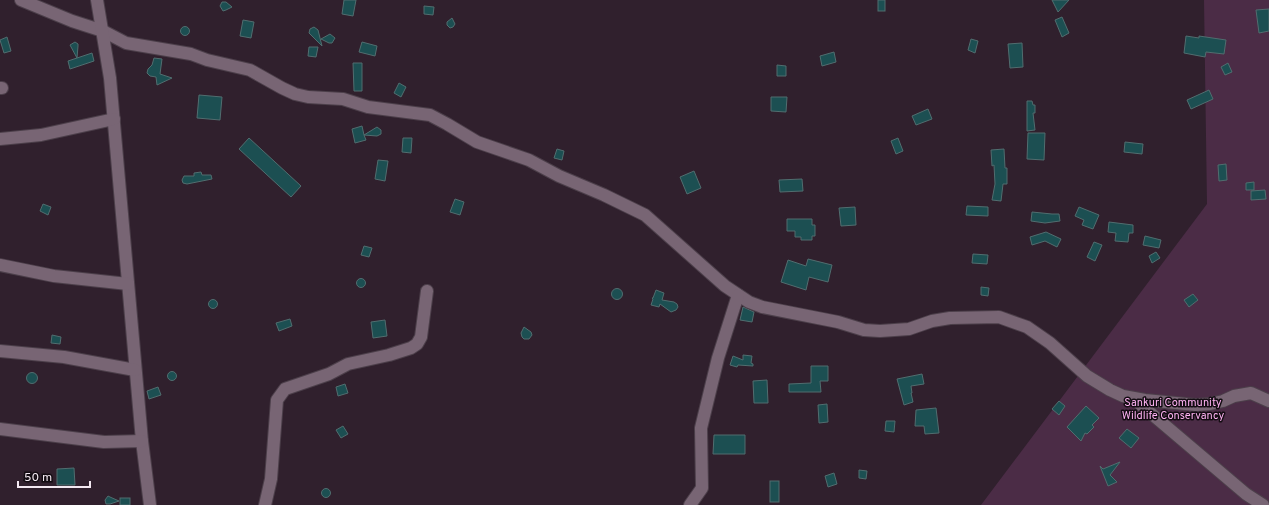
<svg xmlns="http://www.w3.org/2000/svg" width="1269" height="505" viewBox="0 0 1269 505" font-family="Overpass,sans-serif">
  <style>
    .green { fill: #4b2c46 }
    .building { fill: #1c4f52; stroke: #516d6f }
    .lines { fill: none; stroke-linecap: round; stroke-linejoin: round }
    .street-casing { stroke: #4c3f4a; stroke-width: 14 }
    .street { stroke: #786574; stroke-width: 12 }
    .labels { text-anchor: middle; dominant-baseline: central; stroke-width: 3; stroke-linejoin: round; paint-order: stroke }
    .park-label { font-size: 11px; fill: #fdb1f1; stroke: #130c12 }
  </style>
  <rect width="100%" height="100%" fill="#30202d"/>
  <!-- green -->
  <path class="green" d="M1204 0H1269V505H981L1207 204Z"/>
  <!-- building -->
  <g class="building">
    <path d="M344 0H356L353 16 342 14Z"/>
    <rect x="878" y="0" width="7" height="11"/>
    <path d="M1052 0H1069L1058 12Z"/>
    <path d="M222 2H226L232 7 226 10 223 11 220 6Z"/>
    <path d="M424 6 434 7 433 15 424 14Z"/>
    <path d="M1269 9V31L1259 33 1256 10Z"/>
    <path d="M1062 17 1069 33 1062 37 1055 20Z"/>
    <path d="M452 18 455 24 453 27 450 28 447 25V22Z"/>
    <path d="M243 20 254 22 251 38 240 36Z"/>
    <circle cx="185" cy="31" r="4.5"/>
    <path d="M314 27 318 30 322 46 309 33 310 29Z"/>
    <path d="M330 34 335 38 332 43H329L321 39Z"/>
    <path d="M1186 36 1199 38V36L1226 40 1224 54 1206 52 1205 57 1184 53Z"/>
    <path d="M7 37 11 51 4 53 0 40Z"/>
    <path d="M971 39 978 41 975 53 968 50Z"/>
    <path d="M75 42 78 44V46L77 58 70 45Z"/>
    <path d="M362 42 377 46 375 56 359 52Z"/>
    <path d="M1022 43 1023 67 1010 68 1008 44Z"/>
    <path d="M309 47H318L316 57 308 56Z"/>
    <path d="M834 52 836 62 822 66 820 56Z"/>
    <path d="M92 53 94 61 70 69 68 61Z"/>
    <path d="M154 58 162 59 160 74 172 78 157 85 156 77 150 76 147 73 148 69 152 65Z"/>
    <path d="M353 63H362V91H354Z"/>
    <path d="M1228 63 1232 72 1225 75 1221 67Z"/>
    <path d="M777 65 786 66V76H777Z"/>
    <path d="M399 83 406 87 401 97 394 93Z"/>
    <path d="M1209 90 1213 99 1191 109 1187 100Z"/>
    <path d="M199 95 222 97 220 120 197 118Z"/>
    <path d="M771 97H787L786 112 771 111Z"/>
    <path d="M1027 101H1032L1033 105H1035V113H1033L1035 130 1027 131Z"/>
    <path d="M928 109 932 119 916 125 912 116Z"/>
    <path d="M362 126 364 135 377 127 381 130V134L377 136 364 135 366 140 355 143 352 129Z"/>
    <path d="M1028 133H1045L1044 160 1027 159Z"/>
    <path d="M249 138 301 186 291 197 239 149Z"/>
    <path d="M403 138H412L411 153 402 152Z"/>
    <path d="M898 138 903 151 896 154 891 141Z"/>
    <path d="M1125 142 1143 144 1142 154 1124 152Z"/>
    <path d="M557 149 564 151 562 160 554 158Z"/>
    <path d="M1004 149 1005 168H1007V184H1003L1001 201 992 200 995 184 994 165 992 166 991 150Z"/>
    <path d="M378 160 388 161 385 181 375 179Z"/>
    <path d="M1226 164 1227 180 1219 181 1218 165Z"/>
    <path d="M694 171 701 188 687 194 680 177Z"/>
    <path d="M201 172 202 175H211L212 179 187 184 183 183 182 180 184 176H194V173Z"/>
    <path d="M802 179 803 191 780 192 779 180Z"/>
    <path d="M1254 182V190H1246V183Z"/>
    <path d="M1265 190 1266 199 1251 200V191Z"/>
    <path d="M455 199 464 202 460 215 450 212Z"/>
    <path d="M43 204 51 207 48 215 40 211Z"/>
    <path d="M967 206 988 207V216L966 215Z"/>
    <path d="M855 207 856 225 841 226 839 208Z"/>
    <path d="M1079 207 1099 215 1093 229 1082 225 1084 220 1075 216Z"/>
    <path d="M1032 212 1052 214H1059L1060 221 1045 223 1031 221Z"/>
    <path d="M787 219H812V225H815V236H812V240H801V237H795V231H787Z"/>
    <path d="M1109 222 1133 225V233H1129L1128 242 1115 241 1116 233 1108 232Z"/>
    <path d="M1046 232 1061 239 1057 247 1045 241 1032 245 1030 237Z"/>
    <path d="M1145 236 1161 240 1159 248 1143 245Z"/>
    <path d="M1094 242 1102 245 1095 261 1087 257Z"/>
    <path d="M364 246 372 248 369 257 361 255Z"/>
    <path d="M1156 252 1160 258 1152 263 1149 256Z"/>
    <path d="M973 254 988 255 987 264 972 263Z"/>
    <path d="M808 259 832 265 828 282 809 277 806 290 781 282 788 260 806 266Z"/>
    <circle cx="361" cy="283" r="4.5"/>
    <path d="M981 287 989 288 988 296 981 295Z"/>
    <circle cx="617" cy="294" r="5.5"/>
    <path d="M656 290 664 293 662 300 674 302 677 304 678 307 676 310 671 312 660 304 659 307 651 305 653 299 652 298H653Z"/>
    <path d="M1193 294 1198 300 1189 307 1184 300Z"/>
    <circle cx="213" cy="304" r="4.5"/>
    <path d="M743 307 754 312 752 322 740 320Z"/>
    <path d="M290 319 292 326 279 331 276 323Z"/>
    <path d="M385 320 387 336 373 338 371 322Z"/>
    <path d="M524 327 531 332 532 335 529 339H524L522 337 521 333Z"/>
    <path d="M52 335 61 337 60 344 51 343Z"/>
    <path d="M743 355 752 356 751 363 753 364V366L738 365 737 367 730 365 733 356 743 360Z"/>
    <path d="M811 366H828V381H820L821 392H789V384L811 383Z"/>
    <circle cx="172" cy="376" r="4.5"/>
    <circle cx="32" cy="378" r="5.5"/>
    <path d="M922 374 924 384 911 386 912 393H911L913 402 904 405 897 379Z"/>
    <path d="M767 380 768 403H754L753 381Z"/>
    <path d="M345 384 348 393 338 396 336 387Z"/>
    <path d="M158 387 161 395 149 399 147 391Z"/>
    <path d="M1059 401 1065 406 1059 415 1052 409Z"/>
    <path d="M827 404 828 422 819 423 818 405Z"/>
    <path d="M1086 406 1099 418 1092 425 1094 427 1087 434 1085 433 1081 441 1067 427Z"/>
    <path d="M936 408 939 433 925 434 924 426H915L916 410Z"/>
    <path d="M886 421H895L894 432 885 431Z"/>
    <path d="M343 426 348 434 341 438 336 430Z"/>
    <path d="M1127 429 1139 438 1131 448 1119 438Z"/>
    <path d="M714 435H745V454H713Z"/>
    <path d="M1120 462 1110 475 1117 482 1108 486 1100 466 1103 469Z"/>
    <path d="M74 468 75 485H57V469Z"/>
    <path d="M859 470 867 471 866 479 859 478Z"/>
    <path d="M834 473 837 484 828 487 825 476Z"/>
    <rect x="770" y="481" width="9" height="21"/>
    <circle cx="326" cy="493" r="4.5"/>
    <path d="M108 496 110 497 119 501 110 504H106L105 500Z"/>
    <rect x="120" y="498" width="10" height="7"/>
  </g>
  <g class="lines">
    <defs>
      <g id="street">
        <path d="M21 0 72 21 103 31 126 43 191 54 207 60 250 70 282 88 295 94 308 97 343 99 368 107 430 115 447 124 477 142 529 160 559 176 604 195 645 215 725 286 749 302 762 307 838 322 864 330 880 331 909 329 932 321 950 318 999 317 1027 327 1050 343 1087 376 1110 390 1123 396 1145 400 1196 405 1210 404 1223 401 1234 396 1251 393 1269 401"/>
        <path d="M97 0 110 78 142 441 150 505"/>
        <path d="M0 88H2"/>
        <path d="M0 139 41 135 114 119"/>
        <path d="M0 265 54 276 128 284"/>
        <path d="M0 351 64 357 135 370"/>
        <path d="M1134 399 1246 494 1263 505"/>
        <path d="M0 429 104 442 142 441"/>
        <path d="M265 505 271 479 277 400 285 389 329 374 348 364 389 355 411 348 417 344 421 337 427 291"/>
        <path d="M690 505 702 488 701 428 718 358 738 295"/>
      </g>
    </defs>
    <!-- street casing -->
    <use href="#street" class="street-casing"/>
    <!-- street -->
    <use href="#street" class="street"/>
  </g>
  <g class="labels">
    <!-- park labels -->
    <g class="park-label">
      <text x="1173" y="403">Sankuri Community<tspan x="1173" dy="13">Wildlife Conservancy</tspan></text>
    </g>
  </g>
  <!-- scale -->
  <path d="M18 481v6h72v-6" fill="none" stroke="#f3e8f1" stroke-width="2"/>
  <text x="24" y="481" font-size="12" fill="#f3e8f1" stroke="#130c12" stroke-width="3" paint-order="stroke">50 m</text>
</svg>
